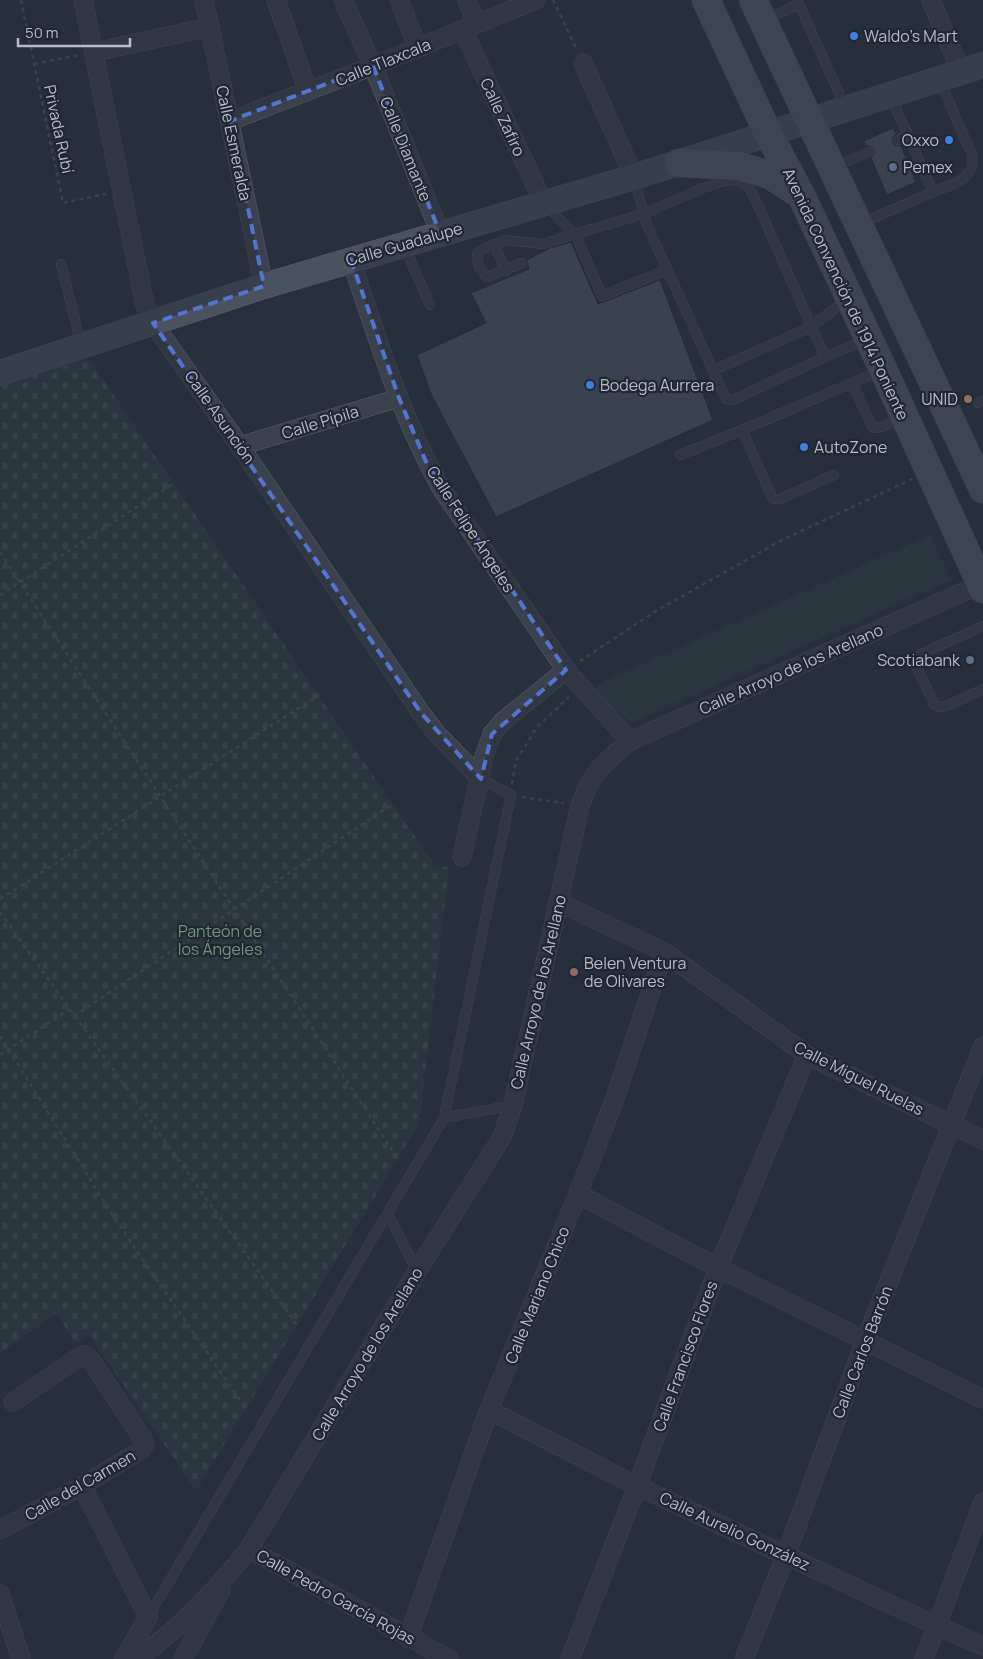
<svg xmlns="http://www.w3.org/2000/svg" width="983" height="1659" viewBox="0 0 983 1659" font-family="Manrope,sans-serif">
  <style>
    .cemetery { fill: url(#cemetery-stones) }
    .pitch { fill: #2d3e40 }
    .building { fill: #515967; stroke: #222934 }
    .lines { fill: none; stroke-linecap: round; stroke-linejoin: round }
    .lane-casing { stroke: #59606b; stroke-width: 10 }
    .street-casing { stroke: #59606b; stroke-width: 19 }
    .secondary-casing { stroke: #59606b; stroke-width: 26 }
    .primary-casing { stroke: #454b56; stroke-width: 29 }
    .path { stroke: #4c5b5f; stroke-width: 2.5; stroke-dasharray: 4 4; stroke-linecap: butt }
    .lane { stroke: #3b424d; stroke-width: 9 }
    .street { stroke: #3b424d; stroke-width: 18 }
    .secondary { stroke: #4a515f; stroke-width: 25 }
    .primary { stroke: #5a616d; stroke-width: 28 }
    .marked { fill: none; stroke: #5375d2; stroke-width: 4; stroke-dasharray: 10 6; stroke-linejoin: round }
    .shop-dot { fill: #3f7fe0; stroke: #202732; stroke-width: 2 }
    .service-dot { fill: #5c6f8a; stroke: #202732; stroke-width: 2 }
    .education-dot { fill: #8d6e63; stroke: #202732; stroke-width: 2 }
    .labels { text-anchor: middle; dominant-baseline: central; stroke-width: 4.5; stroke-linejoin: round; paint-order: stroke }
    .poi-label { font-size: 16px; fill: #b8bdc8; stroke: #202732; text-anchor: start }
    .street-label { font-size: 16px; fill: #b8bdc8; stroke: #202732 }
    .park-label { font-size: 16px; fill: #71967b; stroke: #202732 }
  </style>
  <defs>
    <pattern id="cemetery-stones" width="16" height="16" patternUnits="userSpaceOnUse" patternTransform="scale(1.25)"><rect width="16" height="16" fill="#2d3e40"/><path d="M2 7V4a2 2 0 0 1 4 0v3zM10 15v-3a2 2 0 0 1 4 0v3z" fill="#49585a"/></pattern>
  </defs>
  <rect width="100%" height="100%" fill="#28303d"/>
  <!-- cemetery -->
  <path class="cemetery" d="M89 359 435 866 449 867 419 1124 196 1491 90 1336 74 1344 57 1313 0 1353V385Z"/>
  <!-- pitch -->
  <path class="pitch" d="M930 535 951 580 632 723 601 699 594 691 598 684Z"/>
  <!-- building -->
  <g class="building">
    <path d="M893 128 896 134 893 137 892 142 895 145 901 146 916 182 887 195 871 158 875 153 874 149 870 146H866L864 141Z"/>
    <path d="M571 242 598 304 660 280 713 420 496 517 431 394 417 355 486 323 471 293 529 269 527 260 550 248Z"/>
  </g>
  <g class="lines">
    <defs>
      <g id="lane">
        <path d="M766 20 799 4 846 109"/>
        <path d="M898 140 908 135"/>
        <path d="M834 167 869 152"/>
        <path d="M634 178 647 225 726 399 733 400 825 357 866 340"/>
        <path d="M933 192C952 184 975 181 972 155L940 81"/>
        <path d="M546 206 575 234 602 296 667 270"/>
        <path d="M860 224 933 192 890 95"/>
        <path d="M494 244 506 271"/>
        <path d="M404 246 430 305"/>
        <path d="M522 263 487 277 479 267 477 254 481 250 505 240 543 244 575 234 643 214 713 184 729 180 742 182 750 189 757 203 825 357"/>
        <path d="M61 264 81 344"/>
        <path d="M712 371 811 327 846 300"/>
        <path d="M852 383 872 426 875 428H879L901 418"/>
        <path d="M977 403 983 401"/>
        <path d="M742 430 772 497 775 499H780L834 475"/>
        <path d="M680 455 742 430 880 371"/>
        <path d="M983 626 921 654 915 659 916 666 934 704 939 707 947 706 983 689"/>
        <path d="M444 1118 513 1105"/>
        <path d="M388 1214 417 1271"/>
        <path d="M148 1617 444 1118 511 795 481 779"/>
      </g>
      <g id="street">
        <path d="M83 0 145 305 153 323 240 446 421 713 438 735 481 779"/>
        <path d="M204 0 264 286"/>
        <path d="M276 0 308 91"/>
        <path d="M343 0 373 66 440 233"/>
        <path d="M399 0 418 48"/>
        <path d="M467 0 476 24"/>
        <path d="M931 0 961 72"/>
        <path d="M463 30 544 204"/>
        <path d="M94 52 210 27"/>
        <path d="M583 63 634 177"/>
        <path d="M230 121 373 66 536 0"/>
        <path d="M351 260C377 337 401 417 441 488L566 670 630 741"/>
        <path d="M240 446 399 398"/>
        <path d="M462 857 484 757 492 734 503 721 566 670"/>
        <path d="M558 902 664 952 807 1055 983 1140"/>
        <path d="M578 1194 718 1268 983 1399"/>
        <path d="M489 1410 637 1486 937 1626 983 1646"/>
        <path d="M82 1486 148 1617 124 1659"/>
        <path d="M0 1530 82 1486 141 1450 145 1444 142 1438 91 1360 84 1355 76 1359 13 1402"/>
        <path d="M249 1549 449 1659"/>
        <path d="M0 1594 21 1659"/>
        <path d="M408 1638 489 1410 578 1194 614 1101 664 952"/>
        <path d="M136 1659C179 1630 217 1589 249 1549L417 1271 502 1137 513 1105 580 806C583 799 585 791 589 784 598 767 615 754 630 741L981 584"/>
        <path d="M183 1659 221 1590"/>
        <path d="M570 1659 637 1486 718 1268 807 1055"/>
        <path d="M744 1659 786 1555 865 1341 983 1046"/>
        <path d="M924 1659 983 1502"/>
      </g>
      <path id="secondary" d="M0 373 264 286 634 177 983 65"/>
      <g id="primary">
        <path d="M706 0 768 133 801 195 883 369 983 589"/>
        <path d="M753 0 983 489"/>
        <path d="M679 163 739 166 770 175 801 195"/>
      </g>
    </defs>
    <!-- lane casing -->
    <use href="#lane" class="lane-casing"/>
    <!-- street casing -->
    <use href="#street" class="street-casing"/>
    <!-- secondary casing -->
    <use href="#secondary" class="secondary-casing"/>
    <!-- primary casing -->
    <use href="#primary" class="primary-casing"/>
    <!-- path -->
    <g class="path">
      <path d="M21 0 63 203 106 194"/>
      <path d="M553 0 576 48"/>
      <path d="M34 64 79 55"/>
      <path d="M0 552 398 1159"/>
      <path d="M0 595 174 483"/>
      <path d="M580 661 656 611 780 541 912 479"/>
      <path d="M512 784 516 761 537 727 569 697"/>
      <path d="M522 797 564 803"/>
      <path d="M0 899 319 695"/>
      <path d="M0 912 297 1325"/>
      <path d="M74 1016 393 804"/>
      <path d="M0 1036 115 1219 246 1409"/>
      <path d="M0 1055 70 1009"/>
    </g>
    <!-- lane -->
    <use href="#lane" class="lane"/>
    <!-- street -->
    <use href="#street" class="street"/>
    <!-- secondary -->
    <use href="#secondary" class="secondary"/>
    <!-- primary -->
    <use href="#primary" class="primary"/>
  </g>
  <!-- marked area -->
  <path d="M0 0H983V1659H0ZM373 66 440 233 351 260 399 398 427 464 566 670 492 734 481 779 421 713 153 323 264 286 230 121Z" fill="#28303d" fill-opacity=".55" fill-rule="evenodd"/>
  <path class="marked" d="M373 66 440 233 351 260 399 398 427 464 566 670 492 734 481 779 421 713 153 323 264 286 230 121Z"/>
  <!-- markers -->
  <g class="shop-dot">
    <circle cx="854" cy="36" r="5"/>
    <circle cx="949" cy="140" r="5"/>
    <circle cx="590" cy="385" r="5"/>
    <circle cx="804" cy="447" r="5"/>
  </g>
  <g class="service-dot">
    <circle cx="893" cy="167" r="5"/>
    <circle cx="970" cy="660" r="5"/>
  </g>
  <g class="education-dot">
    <circle cx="968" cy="399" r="5"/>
    <circle cx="574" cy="972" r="5"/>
  </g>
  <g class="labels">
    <!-- poi labels -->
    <g class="poi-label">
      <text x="864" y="36">Waldo's Mart</text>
      <text x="939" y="140" text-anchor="end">Oxxo</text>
      <text x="903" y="167">Pemex</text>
      <text x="600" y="385">Bodega Aurrera</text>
      <text x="958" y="399" text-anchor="end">UNID</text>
      <text x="814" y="447">AutoZone</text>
      <text x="960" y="660" text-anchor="end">Scotiabank</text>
      <text x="584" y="963">Belen Ventura<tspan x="584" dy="18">de Olivares</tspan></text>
    </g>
    <!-- street labels -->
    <g class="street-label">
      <text transform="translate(383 62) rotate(-22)">Calle Tlaxcala</text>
      <text transform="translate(503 117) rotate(65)">Calle Zafiro</text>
      <text transform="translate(59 129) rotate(78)">Privada Rubí</text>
      <text transform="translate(234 143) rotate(78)">Calle Esmeralda</text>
      <text transform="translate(406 149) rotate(68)">Calle Diamante</text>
      <text transform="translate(404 244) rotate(-16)">Calle Guadalupe</text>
      <text transform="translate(846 294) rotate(65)">Avenida Convención de 1914 Poniente</text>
      <text transform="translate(220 417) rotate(55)">Calle Asunción</text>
      <text transform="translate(320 422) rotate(-17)">Calle Pípila</text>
      <text transform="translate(471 529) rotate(57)">Calle Felipe Ángeles</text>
      <text transform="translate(791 669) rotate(-24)">Calle Arroyo de los Arellano</text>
      <text transform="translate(538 992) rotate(-77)">Calle Arroyo de los Arellano</text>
      <text transform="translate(859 1078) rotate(27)">Calle Miguel Ruelas</text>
      <text transform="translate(537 1295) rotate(-68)">Calle Mariano Chico</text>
      <text transform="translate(862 1352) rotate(-69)">Calle Carlos Barrón</text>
      <text transform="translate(367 1354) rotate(-59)">Calle Arroyo de los Arellano</text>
      <text transform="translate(685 1356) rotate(-70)">Calle Francisco Flores</text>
      <text transform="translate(80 1485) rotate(-30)">Calle del Carmen</text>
      <text transform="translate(735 1531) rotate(25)">Calle Aurelio González</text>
      <text transform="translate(336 1597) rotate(29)">Calle Pedro García Rojas</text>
    </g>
    <!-- park labels -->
    <g class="park-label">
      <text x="220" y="931">Panteón de<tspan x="220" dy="18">los Ángeles</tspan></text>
    </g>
  </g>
  <!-- scale -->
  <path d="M18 38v8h112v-8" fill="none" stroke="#b8bdc8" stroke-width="2.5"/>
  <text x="25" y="38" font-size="15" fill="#b8bdc8" stroke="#202732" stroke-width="4" paint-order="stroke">50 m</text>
</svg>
